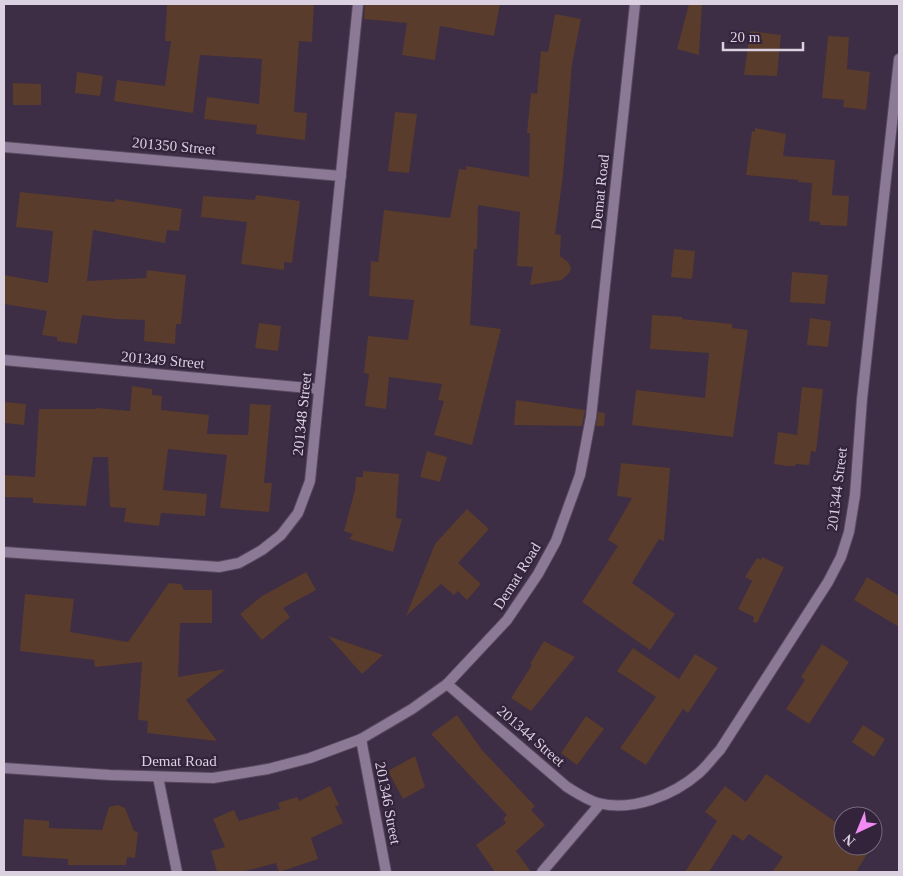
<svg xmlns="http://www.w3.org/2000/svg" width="903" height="876" viewBox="0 0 903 876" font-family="'Times New Roman',serif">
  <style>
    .building { fill: #593c2c }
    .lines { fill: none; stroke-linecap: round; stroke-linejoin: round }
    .minor-casing { stroke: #57495e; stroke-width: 12 }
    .tertiary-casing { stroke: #57495e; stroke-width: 12 }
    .minor { stroke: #8c7996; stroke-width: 10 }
    .tertiary { stroke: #8c7996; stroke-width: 10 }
    .labels { text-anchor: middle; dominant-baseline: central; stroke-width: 4.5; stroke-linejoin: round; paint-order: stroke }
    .street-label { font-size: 15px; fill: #dbd1e0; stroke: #33233b }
  </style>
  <rect width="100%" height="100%" fill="#3d2d45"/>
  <!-- building -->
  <g class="building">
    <path d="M167 4H314L312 42 299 41 294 112 307 113 305 140 256 134 257 125 204 119 207 97 259 104 262 59 200 55 193 113 114 101 117 80 165 86 171 41H165Z"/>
    <path d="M365 4H500L494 36 440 26 435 60 402 55 407 23 364 19Z"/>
    <path d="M689 4H702L699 55 677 49Z"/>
    <path d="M555 14 581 19 572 64 563 175 555 234 561 235 560 256 568 262 571 268 570 272 562 280 530 285 533 267 517 266 520 212 478 205 477 249H474L470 325 501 329 472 445 434 435 444 401 438 400 442 384 389 377 386 409 365 406 369 374 364 373 368 336 408 340 414 300 369 296 371 261 378 262 384 210 450 218 459 169 466 170V166L529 177 530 133H527L531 93 537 94 541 51 548 52Z"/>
    <path d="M750 31 781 35 777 76 744 75Z"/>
    <path d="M828 36 849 37 847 69 870 72 866 110 843 107 844 100 822 98Z"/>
    <path d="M77 72 103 76 100 96 75 93Z"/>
    <path d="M13 83 41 84V105H13Z"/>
    <path d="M395 112 417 114 409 173 388 171Z"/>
    <path d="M755 128 786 134 783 156 835 160 832 195 849 196 847 226 820 225V222L809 221 812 183 798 182 799 180 746 175 752 131 755 132Z"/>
    <path d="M20 192 115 202V199L182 209 179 231 167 230 165 243 93 230 87 281 146 278 147 270 186 275 181 324H176L175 344 144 341 145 320 115 319 82 315 77 344 57 341V337L42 335 47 311 4 304V275L48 283 53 231 16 227Z"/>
    <path d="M256 195 300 201 292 263 284 262V270L241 264 247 222 201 217 203 196 255 200Z"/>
    <path d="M674 249 695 251 692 279 671 277Z"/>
    <path d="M792 272 828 275 825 304 790 302Z"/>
    <path d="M652 315 682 317V319L732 324V328L748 330 733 437 632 425 636 390 705 398 709 353 650 349Z"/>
    <path d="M810 318 831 321 828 347 807 345Z"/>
    <path d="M259 323 281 326 278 351 255 348Z"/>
    <path d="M132 386 152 389V395L162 396 161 410 209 415 207 434 248 435 250 404 271 405 264 483H272L269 512 220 508 227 455 168 449 163 490 207 494 205 516 161 513 159 526 124 522 126 508 110 507 108 457H93L86 506 33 503V498L4 497V475L35 477 39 409H96L97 408 130 411Z"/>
    <path d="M802 387 823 389 816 452 811 451 809 465 796 464 795 466H787L774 464 778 432 797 435Z"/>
    <path d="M516 400 585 410 582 426 514 425Z"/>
    <path d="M4 402 26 404 24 425 4 423Z"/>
    <path d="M598 412 605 413 604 426H596Z"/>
    <path d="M427 451 447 457 440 482 420 477Z"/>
    <path d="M621 463 670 468 664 541 659 539 632 583 675 614 650 650 582 602 618 546 608 540 632 498 617 496Z"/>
    <path d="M363 471 399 474 396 518 402 519 393 552 349 539 353 534 344 531 355 490 356 477H363Z"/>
    <path d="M467 509 489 529 458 563 481 584 467 600 458 591 454 595 441 584 406 616 435 544Z"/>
    <path d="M762 557 784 567 757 623 753 622 754 617 738 609 752 581 745 577 757 558 761 560Z"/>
    <path d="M306 572 316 590 283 608 290 617 262 640 240 614 262 596Z"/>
    <path d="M867 577 899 596V627L854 600Z"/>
    <path d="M169 583 181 584 184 590H212V623H180L178 677 226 669 186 700 217 741 147 733 148 721 138 720 142 662 95 667 94 660 20 651 25 594 74 599 70 632 128 642Z"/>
    <path d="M328 636 383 655 362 674Z"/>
    <path d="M544 641 575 657 531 711 511 698 532 665 530 664Z"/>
    <path d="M822 644 849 662 809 724 786 709 805 680 801 677Z"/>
    <path d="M633 648 679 679 695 654 718 668 688 713 683 709 646 765 620 748 656 697 617 671Z"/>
    <path d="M457 715 482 750 535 806 531 810 545 825 516 851 531 872H495L476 845 506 823 503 819 507 815 431 734Z"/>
    <path d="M586 716 604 729 577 765 561 753Z"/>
    <path d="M863 725 885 739 874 757 852 742Z"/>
    <path d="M415 756 425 787 403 799 388 771Z"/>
    <path d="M766 774 843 827V846H872L856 872H772L783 857 749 834 743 841 733 834 709 872H685L717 821 705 812 725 786 746 802Z"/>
    <path d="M330 786 339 805 335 806 343 823 311 838 318 859 279 872 276 863 241 872H217L211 851 225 847 213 819 234 810 239 821 280 809 278 803 297 797 299 801Z"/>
    <path d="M118 805 125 808 134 831 138 832 135 858 127 857 126 865H68V859L22 856 24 819 49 821V828L102 830 109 807Z"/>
  </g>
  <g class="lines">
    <defs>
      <g id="minor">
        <path d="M4 147 341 176"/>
        <path d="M4 360 319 389"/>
        <path d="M4 552 219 567 239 563 262 550 281 535 298 513 310 481 358 4"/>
        <path d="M447 684 567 787C577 793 587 800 598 803 632 812 674 795 699 773 707 766 713 757 720 750L828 582 841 557 849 532 855 495 862 399 899 59"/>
        <path d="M361 739 386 872"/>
        <path d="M158 777 177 872"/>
        <path d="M542 872 600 804"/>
      </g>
      <path id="tertiary" d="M4 768 110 775 213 778 268 769 310 758 361 739 412 709 447 684 507 620 538 574 556 541 580 475 591 417 635 4"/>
    </defs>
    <!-- minor casing -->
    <use href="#minor" class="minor-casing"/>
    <!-- tertiary casing -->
    <use href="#tertiary" class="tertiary-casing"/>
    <!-- minor -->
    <use href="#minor" class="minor"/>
    <!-- tertiary -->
    <use href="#tertiary" class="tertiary"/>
  </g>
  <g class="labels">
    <!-- street labels -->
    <g class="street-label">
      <text transform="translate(174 146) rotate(5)">201350 Street</text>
      <text transform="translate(600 192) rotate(-84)">Demat Road</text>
      <text transform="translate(163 360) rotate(5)">201349 Street</text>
      <text transform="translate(302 414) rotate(-84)">201348 Street</text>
      <text transform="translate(837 489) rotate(-83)">201344 Street</text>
      <text transform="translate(517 576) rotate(-58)">Demat Road</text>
      <text transform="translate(531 736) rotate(41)">201344 Street</text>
      <text x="179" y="761">Demat Road</text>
      <text transform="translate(388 803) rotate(79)">201346 Street</text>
    </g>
  </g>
  <!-- border -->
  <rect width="903" height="876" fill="none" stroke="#dbd1e0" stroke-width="10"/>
  <!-- north arrow -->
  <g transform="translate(858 831) rotate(224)"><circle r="24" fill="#33233b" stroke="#76697d"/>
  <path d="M0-4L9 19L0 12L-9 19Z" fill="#f18af4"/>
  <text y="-8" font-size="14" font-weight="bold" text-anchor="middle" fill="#dbd1e0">N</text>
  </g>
  <!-- scale -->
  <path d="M723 42v8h80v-8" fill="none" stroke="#dbd1e0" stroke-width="2.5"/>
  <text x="730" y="42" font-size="15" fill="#dbd1e0" stroke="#33233b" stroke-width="4" paint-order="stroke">20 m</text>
</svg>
